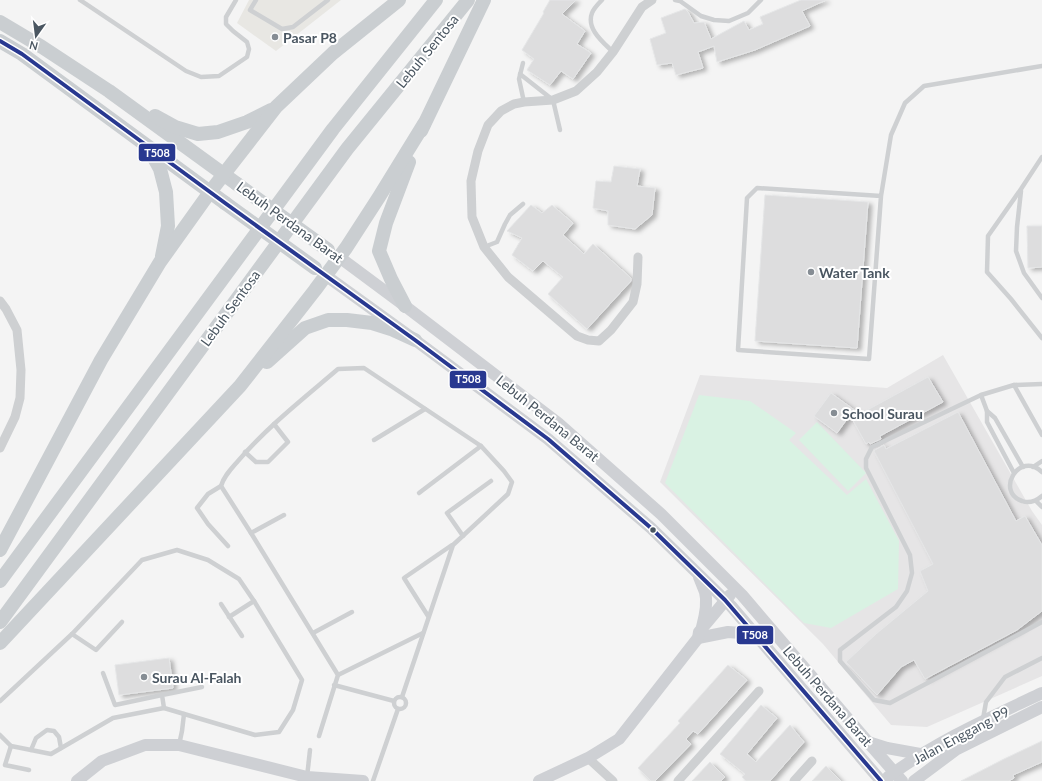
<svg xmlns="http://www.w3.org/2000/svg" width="1042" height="781" viewBox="0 0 1042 781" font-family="Lato,sans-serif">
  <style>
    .commercial { fill: #e8e7e3 }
    .education { fill: #e6e5e6 }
    .green { fill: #d9f2e3 }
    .building { fill: #ddddde; stroke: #e5e6e7; filter: url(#shadow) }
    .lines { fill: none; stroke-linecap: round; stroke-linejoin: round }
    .lane { stroke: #ced0d2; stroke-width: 4.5 }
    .street { stroke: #ced0d2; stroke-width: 9 }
    .secondary { stroke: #ced0d4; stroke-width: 12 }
    .primary { stroke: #caced1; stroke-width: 14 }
    .primary-bridge { stroke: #caced1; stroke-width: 14 }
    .bus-1-casing { stroke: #fff; stroke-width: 7 }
    .bus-1 { stroke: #283890; stroke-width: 4 }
    .poi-dot { fill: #868d94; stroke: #fff; stroke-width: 1.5 }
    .bus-dot { fill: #4a5661; stroke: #fff; stroke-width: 1.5 }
    .labels { text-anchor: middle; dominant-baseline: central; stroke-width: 4; stroke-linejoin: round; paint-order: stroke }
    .poi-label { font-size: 14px; font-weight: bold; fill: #4a5661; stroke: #fff; text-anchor: start }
    .street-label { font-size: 14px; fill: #4a5661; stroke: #fff }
    .line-badge { stroke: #fff; stroke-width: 1.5 }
    .badge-label { font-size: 11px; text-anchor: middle; font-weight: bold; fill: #fff }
  </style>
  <defs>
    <filter id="shadow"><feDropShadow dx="4" dy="2.5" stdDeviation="2" flood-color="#0004"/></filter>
  </defs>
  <rect width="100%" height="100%" fill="#f4f4f4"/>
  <!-- commercial -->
  <path class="commercial" d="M249 0H341L276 51 237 23Z"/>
  <!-- education -->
  <path class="education" d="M943 355 1032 511 1042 525V676L927 727 891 725 823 644 660 482 700 375 887 388Z"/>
  <!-- green -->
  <g class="green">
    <path d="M699 395 750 401 796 433 789 440 847 495 866 479 899 541 898 589 831 628 804 623 665 483Z"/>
    <path d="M817 422 866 473 848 491 799 440Z"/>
  </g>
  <!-- building -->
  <g class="building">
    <path d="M550 0H576L562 14 585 31 577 44 591 53 573 79 561 71 550 85 527 70 534 59 522 50 544 13 543 12Z"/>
    <path d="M801 0H826L802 11 810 26 755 50 717 62 714 46 698 52 703 68 676 75 672 63 657 65 650 39 666 33 661 18 685 9 688 12 694 23 704 22 711 39 744 21 749 30 763 24 760 17Z"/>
    <path d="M614 166 640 169 637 186 655 188 652 215 635 229 608 225V211L593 208 596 181 611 182Z"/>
    <path d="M765 195 868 202 857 348 755 341Z"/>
    <path d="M531 205 542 213 552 205 573 223 563 235 584 254 593 244 631 278V281L587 329 548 294 563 277 543 261 533 271 512 255 522 238 507 231Z"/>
    <path d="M1027 226H1042V267L1028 268Z"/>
    <path d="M928 377 943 402 880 436 881 439 870 444 869 442 866 444 850 415 837 433 814 416 831 393 860 414Z"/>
    <path d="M958 412 1016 521 1025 516 1042 545V611L1017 630 925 679 914 660 901 667 877 695 846 662 876 634 928 591 920 571 933 564 874 451 875 450 884 445 886 449Z"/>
    <path d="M169 658 173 688 119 695 115 665Z"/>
    <path d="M728 665 747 680 698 734 693 731 686 739 691 744 655 781H651L638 768 680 723 678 721Z"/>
    <path d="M761 705 777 718 747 754 756 762 790 725 804 742 770 781H746L742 777 745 774 720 754Z"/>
    <path d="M1042 741V762L1013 775 1014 778 1009 781H961L1004 759Z"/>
    <path d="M710 762 725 777 721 781H692Z"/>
    <path d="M826 766 841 781H812Z"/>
  </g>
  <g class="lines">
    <!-- lane -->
    <g class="lane">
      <path d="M80 0 186 71 201 77 219 76 247 57 249 49 247 42 233 31 226 24V17L236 0"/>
      <path d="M256 0 250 10 282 29 293 27 328 0"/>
      <path d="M602 0C598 4 594 8 592 13 586 29 603 42 613 52"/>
      <path d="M675 0 680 1 701 16 714 20 729 21 748 13 761 0"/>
      <path d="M523 63 519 79 524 102"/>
      <path d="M520 74 553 100 560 130"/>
      <path d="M1042 157 1021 189 988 236 987 272 1011 299 1042 338"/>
      <path d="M1021 191 1017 227 1016 251 1024 273 1042 298"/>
      <path d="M881 196 757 188 747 198 738 350 869 359 881 196 891 135 905 103 924 86 1042 66"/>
      <path d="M484 247 497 242 505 224 510 215 523 204"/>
      <path d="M1042 384 1014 385 981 395 872 447 866 459V468L910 555 912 573 907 591 896 607 840 650V661L874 700 890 703 1042 622"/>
      <path d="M1014 385 1042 435"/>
      <path d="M981 395 987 411V422L1014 473"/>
      <path d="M987 411 995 418 1023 467"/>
      <path d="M374 440 425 409"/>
      <path d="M245 452 256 462H268L288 442 274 424"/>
      <path d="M1033 467 1042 461"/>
      <path d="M1042 472C1019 450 995 492 1022 501 1030 504 1036 501 1042 496"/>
      <path d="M221 486 208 494 197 508 208 524 228 546"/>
      <path d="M419 493 481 446"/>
      <path d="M1036 501 1042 507"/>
      <path d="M251 533 284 515"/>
      <path d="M463 536 447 513 491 481"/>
      <path d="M221 604 242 636"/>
      <path d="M428 616 404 578 452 545"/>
      <path d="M229 617 254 601"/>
      <path d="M313 633 352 612"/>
      <path d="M72 634 96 650 122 622"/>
      <path d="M103 673 115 705 162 695"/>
      <path d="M338 675 423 633"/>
      <path d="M334 685 394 701"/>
      <circle cx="400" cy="703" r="6"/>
      <path d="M0 701 72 634 142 560 177 550 208 560 239 579 254 601 302 680 293 710 279 732 255 735 164 708 113 718 51 754 11 746 0 735"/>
      <path d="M164 708 162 695 202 687"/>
      <path d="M983 719 986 702 1005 677 1042 658"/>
      <path d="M319 736 338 675 251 533 221 486C224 476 231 469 238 461 267 427 304 398 338 369L364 368 481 446 504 471 512 482 508 494 453 545 402 697"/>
      <path d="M179 745 182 731 184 714"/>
      <path d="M11 746 5 765 29 770"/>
      <path d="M31 750 36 738 47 730 54 731 59 737 61 748"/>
      <path d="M307 777 310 750"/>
      <path d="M373 781 398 709"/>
    </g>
    <!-- street -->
    <g class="street">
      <path d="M638 257 637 284 633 302 611 330 599 341 588 340 577 336 508 277 484 247 472 217 471 181 478 151 488 125 501 111 514 104 524 102 553 100 576 91 597 72 613 52 642 7 652 0"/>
      <path d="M0 301 6 309 17 330 21 370 20 398 15 417 0 448"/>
      <path d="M588 758 613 781"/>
      <path d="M678 781 759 691"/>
      <path d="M794 781 812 761"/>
    </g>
    <!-- secondary -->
    <g class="secondary">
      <path d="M339 257 405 306 558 423 661 514 742 595 867 741 902 781"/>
      <path d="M325 275 415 340 548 439 651 528 731 606 881 781"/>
      <path d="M699 577C701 582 703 587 705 592 708 603 705 616 702 627"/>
      <path d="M698 638 728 632 741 633 756 636"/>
      <path d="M868 742 887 748 920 754"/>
      <path d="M888 777C935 742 989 718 1042 693"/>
      <path d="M77 781 102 761 145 745H179L307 777 363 781"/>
      <path d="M539 781 588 758 619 739 698 638 699 632 730 595"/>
      <path d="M914 781 957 749 1042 707"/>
    </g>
    <!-- primary -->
    <g class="primary">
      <path d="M0 22 42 47 109 91 237 184"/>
      <path d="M0 41 22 54 225 203"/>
      <path d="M155 116 175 127 198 134 218 132 247 122 271 110"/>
      <path d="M421 131 484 0"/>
      <path d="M149 149 160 169 166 192 168 226 162 256"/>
      <path d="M405 306 391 279 379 251 386 223 409 162"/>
      <path d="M267 362 305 328 328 320H347L372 323 391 329 415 340"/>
      <path d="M0 550 101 360 160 262 210 192 276 107 333 53 399 0"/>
      <path d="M0 581 333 129 436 0"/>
      <path d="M0 622 347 149 468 0"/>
      <path d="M0 643 240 386 315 290 346 248 379 197 424 124"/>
    </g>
    <!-- primary-bridge -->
    <g class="primary-bridge">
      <path d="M237 184 328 250"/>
      <path d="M225 203 315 268"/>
    </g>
    <defs>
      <path id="bus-1" d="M0 41 22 54 225 203 415 340 548 439 651 528 725 600 881 781"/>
    </defs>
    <!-- bus-1 casing -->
    <use href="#bus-1" class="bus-1-casing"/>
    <!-- bus-1 -->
    <use href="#bus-1" class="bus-1"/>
  </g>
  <!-- markers -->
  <g class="poi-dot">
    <circle cx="275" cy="37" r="4"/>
    <circle cx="811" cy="272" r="4"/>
    <circle cx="834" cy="413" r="4"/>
    <circle cx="144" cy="677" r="4"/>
  </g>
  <circle class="bus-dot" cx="653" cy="530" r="3.5"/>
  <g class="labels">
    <!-- poi labels -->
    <g class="poi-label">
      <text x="283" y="37">Pasar P8</text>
      <text x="819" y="272">Water Tank</text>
      <text x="842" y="413">School Surau</text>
      <text x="152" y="677">Surau Al-Falah</text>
    </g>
    <!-- street labels -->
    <g class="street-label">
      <text transform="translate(427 51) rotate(-51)">Lebuh Sentosa</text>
      <text transform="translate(290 222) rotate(36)">Lebuh Perdana Barat</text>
      <text transform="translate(230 308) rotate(-54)">Lebuh Sentosa</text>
      <text transform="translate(548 418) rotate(39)">Lebuh Perdana Barat</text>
      <text transform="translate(828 696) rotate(49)">Lebuh Perdana Barat</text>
      <text transform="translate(961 735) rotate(-28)">Jalan Enggang P9</text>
    </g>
  </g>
  <g class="line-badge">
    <rect x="138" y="143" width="38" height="19" rx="4" fill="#283890"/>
    <rect x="449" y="370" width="38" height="19" rx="4" fill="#283890"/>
    <rect x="736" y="625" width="38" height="20" rx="4" fill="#283890"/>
  </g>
  <g class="badge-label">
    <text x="157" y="157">T508</text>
    <text x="468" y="383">T508</text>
    <text x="755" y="639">T508</text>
  </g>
  <!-- north arrow -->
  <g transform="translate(36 36) rotate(194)" stroke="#ffffff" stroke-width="3" paint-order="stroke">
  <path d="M0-3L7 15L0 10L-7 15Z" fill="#4a5661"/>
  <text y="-6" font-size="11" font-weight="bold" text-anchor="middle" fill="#4a5661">N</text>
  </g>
</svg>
